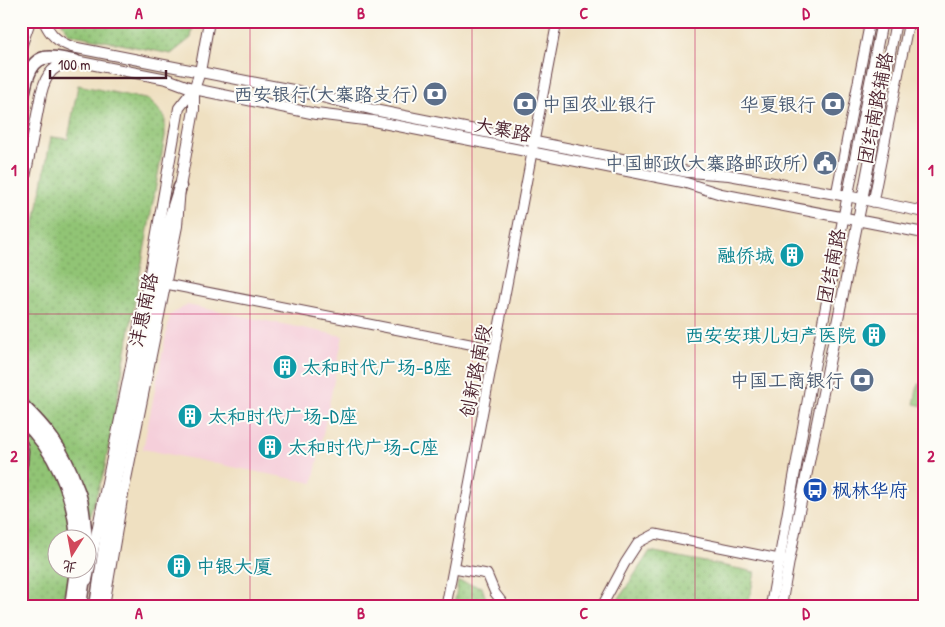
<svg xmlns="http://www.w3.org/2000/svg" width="945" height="627" viewBox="0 0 945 627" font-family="'Patrick Hand','LXGW WenKai TC',sans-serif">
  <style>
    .built { fill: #f5cfda }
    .park { fill: url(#park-dots); stroke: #6e7250 }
    .garden { fill: #91c475; stroke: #6e7250 }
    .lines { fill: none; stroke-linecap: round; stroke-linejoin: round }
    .minor-casing { stroke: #633c42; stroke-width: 11 }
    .major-casing { stroke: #633c42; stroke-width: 12 }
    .highway-casing { stroke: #633c42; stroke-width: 15 }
    .minor { stroke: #fff; stroke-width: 9 }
    .major { stroke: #fff; stroke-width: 10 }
    .highway { stroke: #fff; stroke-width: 12 }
    .grid { fill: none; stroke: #c2185b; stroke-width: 1; stroke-opacity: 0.55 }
    .labels { text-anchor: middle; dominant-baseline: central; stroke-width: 4; stroke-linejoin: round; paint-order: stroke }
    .service-label { font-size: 19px; fill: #4e5e75; stroke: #fdfcf7; text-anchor: end }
    .street-label { font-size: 19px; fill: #4a1f2b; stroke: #fdfcf7 }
    .culture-label { font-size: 19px; fill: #0d838f; stroke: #fdfcf7; text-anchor: start }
    .transit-label { font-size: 19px; fill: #164399; stroke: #fdfcf7; text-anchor: start }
    .neatline { fill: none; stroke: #c2185b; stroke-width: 2 }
    .grid-label { font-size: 16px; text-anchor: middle; font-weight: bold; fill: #c2185b }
  </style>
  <defs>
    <pattern id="park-dots" width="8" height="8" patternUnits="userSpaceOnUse" patternTransform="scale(1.25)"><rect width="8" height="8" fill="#91c475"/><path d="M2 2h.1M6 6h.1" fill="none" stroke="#789f60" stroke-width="1.8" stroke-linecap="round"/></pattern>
  </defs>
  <rect width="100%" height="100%" fill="#fdfcf7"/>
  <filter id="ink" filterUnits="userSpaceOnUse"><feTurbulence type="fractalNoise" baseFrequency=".02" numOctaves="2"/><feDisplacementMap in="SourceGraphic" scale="10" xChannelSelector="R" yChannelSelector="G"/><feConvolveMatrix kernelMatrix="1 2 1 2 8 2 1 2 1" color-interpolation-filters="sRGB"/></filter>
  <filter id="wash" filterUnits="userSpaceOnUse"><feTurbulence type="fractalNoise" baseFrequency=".0096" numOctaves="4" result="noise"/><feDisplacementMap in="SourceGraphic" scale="20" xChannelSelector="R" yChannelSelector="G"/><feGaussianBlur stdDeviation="1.12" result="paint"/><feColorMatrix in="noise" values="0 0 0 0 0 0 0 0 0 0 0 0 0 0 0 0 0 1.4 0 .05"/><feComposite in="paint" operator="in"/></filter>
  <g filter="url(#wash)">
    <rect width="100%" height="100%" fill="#efe0c1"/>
    <!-- built -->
    <path class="built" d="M187 305 343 336 313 483 143 449 170 315Z"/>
    <!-- park -->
    <g class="park">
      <path d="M61 21H194L191 38 171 54 69 34Z"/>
      <path d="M78 85 150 100 165 117V136L104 472 82 539 58 540V570H72L67 584 62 606H21V290L27 265 51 137 68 139Z"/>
      <path d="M650 551 755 572 748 606H614Z"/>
      <path d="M458 581 482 587 486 599 492 606H454Z"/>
    </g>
    <!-- garden -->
    <path class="garden" d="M918 384 924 385V406L914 404Z"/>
  </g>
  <g filter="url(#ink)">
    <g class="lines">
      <defs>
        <g id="minor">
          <path d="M836 194 870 21"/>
          <path d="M873 202 909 21"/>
          <path d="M166 284 495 349"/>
          <path d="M454 568 487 574 495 593 505 606"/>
          <path d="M446 606 557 21"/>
          <path d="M602 606 625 563 638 543 655 534 784 560"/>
        </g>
        <g id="major">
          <path d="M44 21C50 35 58 42 72 47L298 91 374 110 688 172 729 175 847 196 924 212"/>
          <path d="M21 47 30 21"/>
          <path d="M21 198 41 94C46 73 54 64 75 61L167 79 194 89 316 114 373 121 683 182 721 194 924 233"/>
          <path d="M87 580 149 278 179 108 194 89"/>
          <path d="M104 606 122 499 177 226 180 187 194 110V89L200 72 209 21"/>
          <path d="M771 606 810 388 882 21"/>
          <path d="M781 606 789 561 862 200 896 21"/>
        </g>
        <g id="highway">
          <path d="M21 106C24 91 27 62 44 58 54 56 66 60 75 61"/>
          <path d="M21 404C46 428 63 449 75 483 78 490 81 497 82 505 84 516 85 528 86 540"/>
          <path d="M21 419C55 449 74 494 77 540"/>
          <path d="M21 445 22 451 21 464"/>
          <path d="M71 606 76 570"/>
          <path d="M80 606 85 570"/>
          <path d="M96 606 115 480 169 222 180 187"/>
        </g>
      </defs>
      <!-- minor casing -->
      <use href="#minor" class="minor-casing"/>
      <!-- major casing -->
      <use href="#major" class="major-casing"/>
      <!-- highway casing -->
      <use href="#highway" class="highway-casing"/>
      <!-- minor -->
      <use href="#minor" class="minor"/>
      <!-- major -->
      <use href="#major" class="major"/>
      <!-- highway -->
      <use href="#highway" class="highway"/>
    </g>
  </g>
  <!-- grid -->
  <path class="grid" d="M250 21V606M472 21V606M695 21V606M21 314H924"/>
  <!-- icons -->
  <defs>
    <symbol id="bank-disc" viewBox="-11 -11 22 22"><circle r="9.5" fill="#5c6f8a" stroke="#fdfcf7"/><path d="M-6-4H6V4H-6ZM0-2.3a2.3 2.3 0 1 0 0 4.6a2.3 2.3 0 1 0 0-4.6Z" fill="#fff"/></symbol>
    <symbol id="civic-disc" viewBox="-11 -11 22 22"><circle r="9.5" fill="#5c6f8a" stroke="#fdfcf7"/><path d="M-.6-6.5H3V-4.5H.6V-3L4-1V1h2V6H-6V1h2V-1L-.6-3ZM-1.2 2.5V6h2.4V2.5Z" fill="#fff"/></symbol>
    <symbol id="building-disc" viewBox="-11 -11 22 22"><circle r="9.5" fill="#0f9aa8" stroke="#fdfcf7"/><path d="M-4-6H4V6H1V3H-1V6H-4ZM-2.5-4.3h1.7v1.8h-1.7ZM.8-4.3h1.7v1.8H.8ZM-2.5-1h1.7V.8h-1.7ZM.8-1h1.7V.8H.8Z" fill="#fff"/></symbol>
    <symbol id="bus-disc" viewBox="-11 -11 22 22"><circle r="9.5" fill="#1a4fb4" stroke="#fdfcf7"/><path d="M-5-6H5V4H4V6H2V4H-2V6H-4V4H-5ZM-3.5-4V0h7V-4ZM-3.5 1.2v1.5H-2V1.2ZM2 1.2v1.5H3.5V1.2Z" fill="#fff"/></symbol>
  </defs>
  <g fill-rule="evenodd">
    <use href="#bank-disc" x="421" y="80" width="28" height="28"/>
    <use href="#bank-disc" x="511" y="90" width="28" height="28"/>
    <use href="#bank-disc" x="819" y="90" width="28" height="28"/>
    <use href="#civic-disc" x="811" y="149" width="28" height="28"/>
    <use href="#building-disc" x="778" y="241" width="28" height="28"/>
    <use href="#building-disc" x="860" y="321" width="28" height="28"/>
    <use href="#building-disc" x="271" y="353" width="28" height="28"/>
    <use href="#bank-disc" x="848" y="366" width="28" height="28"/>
    <use href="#building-disc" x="176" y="402" width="28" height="28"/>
    <use href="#building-disc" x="256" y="433" width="28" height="28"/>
    <use href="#bus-disc" x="801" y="476" width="28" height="28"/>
    <use href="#building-disc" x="165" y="552" width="28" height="28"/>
  </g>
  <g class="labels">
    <!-- service labels -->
    <g class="service-label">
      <text x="418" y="94">西安银行(大寨路支行)</text>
      <text x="542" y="104" text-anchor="start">中国农业银行</text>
      <text x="816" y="104">华夏银行</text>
      <text x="808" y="163">中国邮政(大寨路邮政所)</text>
      <text x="844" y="380">中国工商银行</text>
    </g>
    <!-- street labels -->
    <g class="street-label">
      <text transform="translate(875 108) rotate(-79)">团结南路辅路</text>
      <text transform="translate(503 129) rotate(11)">大寨路</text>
      <text transform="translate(831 266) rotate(-79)">团结南路</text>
      <text transform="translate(143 310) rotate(-78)">沣惠南路</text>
      <text transform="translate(475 371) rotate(-79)">创新路南段</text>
    </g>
    <!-- culture labels -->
    <g class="culture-label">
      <text x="774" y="255" text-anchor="end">融侨城</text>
      <text x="856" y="335" text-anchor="end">西安安琪儿妇产医院</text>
      <text x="302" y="367">太和时代广场-B座</text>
      <text x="208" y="416">太和时代广场-D座</text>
      <text x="288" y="447">太和时代广场-C座</text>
      <text x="196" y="566">中银大厦</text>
    </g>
    <!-- transit labels -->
    <g class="transit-label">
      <text x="832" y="490">枫林华府</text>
    </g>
  </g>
  <!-- margin -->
  <rect width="945" height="627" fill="none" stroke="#fdfcf7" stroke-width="55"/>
  <!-- north arrow -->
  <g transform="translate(72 554) rotate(191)"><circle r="24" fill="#fdfcf7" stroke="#b5a4a5"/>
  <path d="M0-4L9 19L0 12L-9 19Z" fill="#d1495b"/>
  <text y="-8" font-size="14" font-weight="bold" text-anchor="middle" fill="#4a1f2b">北</text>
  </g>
  <!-- scale -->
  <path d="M50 70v8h116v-8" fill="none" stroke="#4a1f2b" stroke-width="2.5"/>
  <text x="58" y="70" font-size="15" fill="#4a1f2b" stroke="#fdfcf7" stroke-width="4" paint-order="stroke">100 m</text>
  <rect x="28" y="28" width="890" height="572" class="neatline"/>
  <g class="grid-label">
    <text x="139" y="19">A</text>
    <text x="361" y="19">B</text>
    <text x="584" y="19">C</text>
    <text x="806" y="19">D</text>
    <text x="14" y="176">1</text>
    <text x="931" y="176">1</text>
    <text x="14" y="462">2</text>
    <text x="931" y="462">2</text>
    <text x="139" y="619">A</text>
    <text x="361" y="619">B</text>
    <text x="584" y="619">C</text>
    <text x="806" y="619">D</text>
  </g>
</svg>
